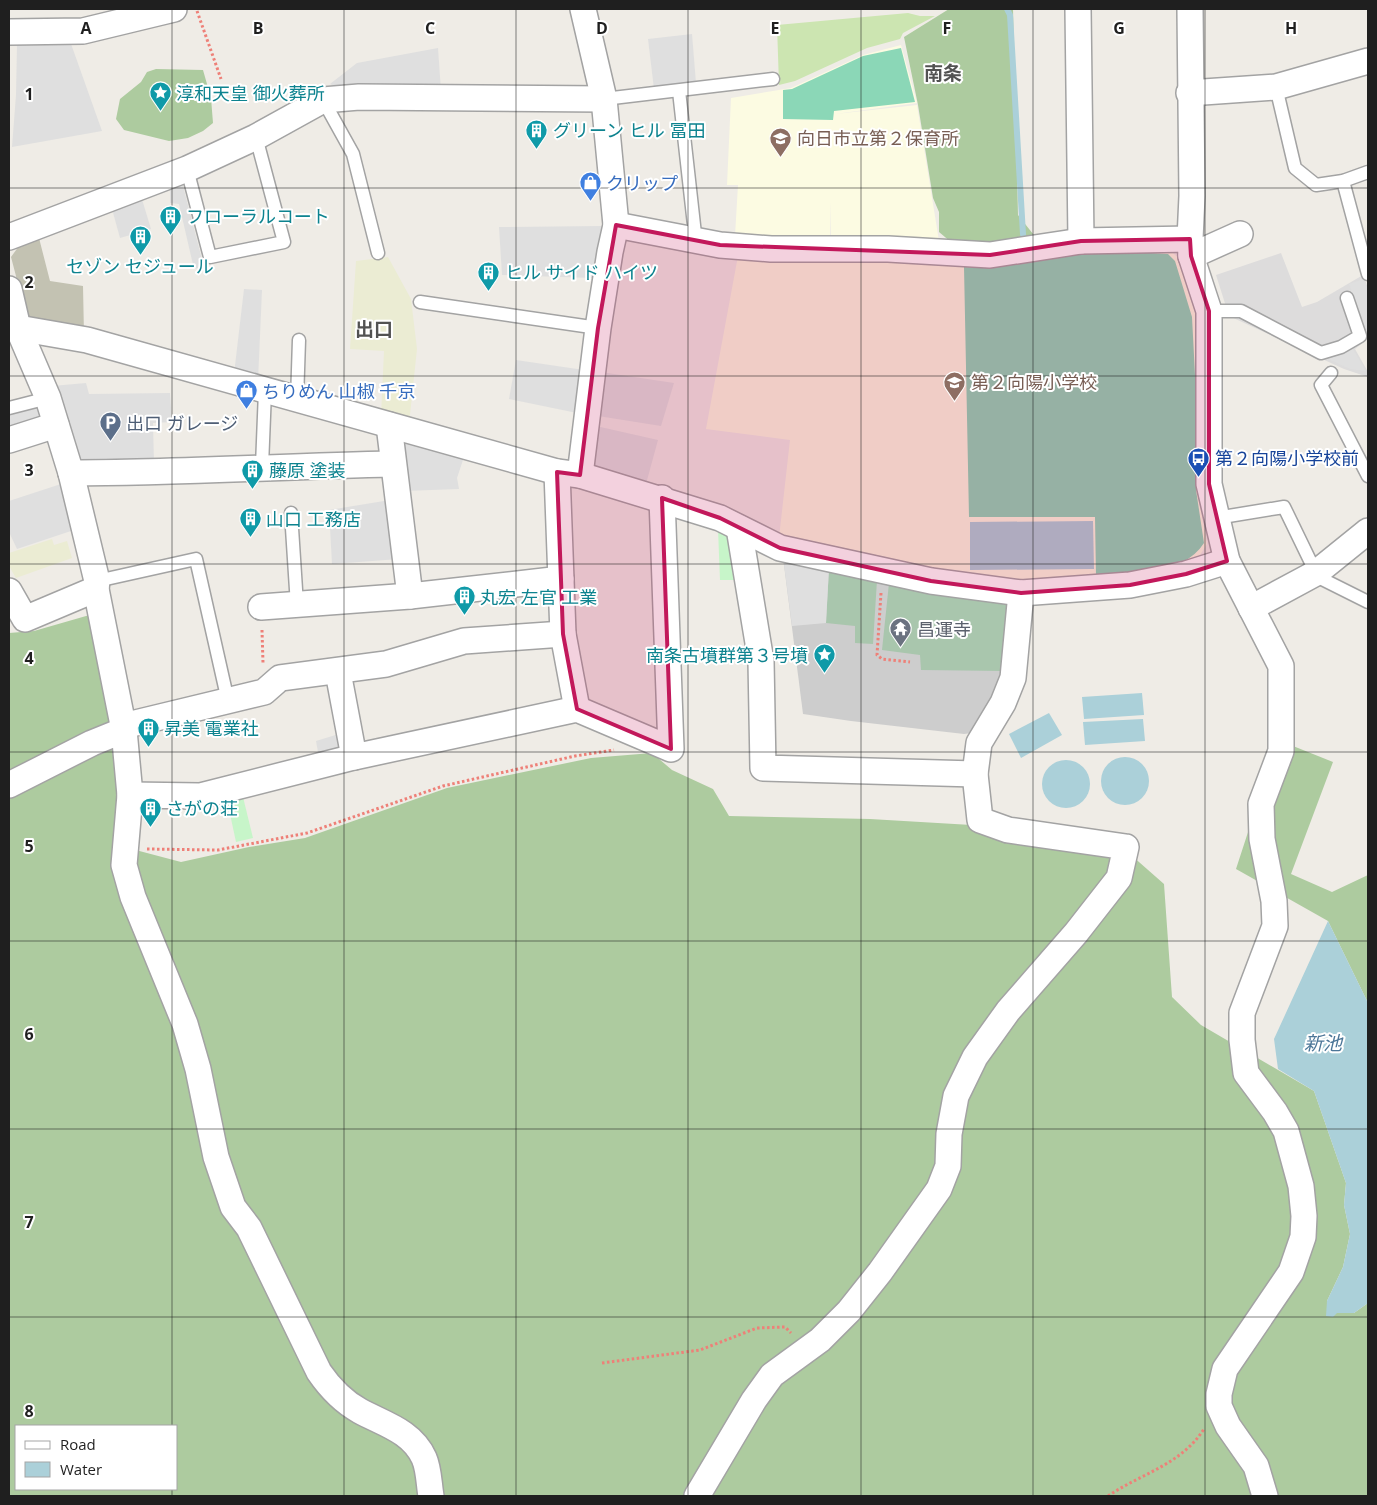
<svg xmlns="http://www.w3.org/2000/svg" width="1377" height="1505" viewBox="0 0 1377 1505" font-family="'Open Sans','Noto Sans JP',sans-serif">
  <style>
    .residential { fill: #dddcdc }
    .education { fill: #fcfbe2 }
    .religious { fill: #cdcdcd }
    .construction { fill: #c3c2b2 }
    .farmland { fill: #ebecd3 }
    .grass { fill: #cce5b1 }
    .forest { fill: #adcb9f; fill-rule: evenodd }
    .cemetery { fill: #a9c6ad }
    .park { fill: #c7f5c9 }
    .pitch { fill: #8bd7b7 }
    .parking { fill: #dfdfdf }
    .water { fill: #abd0d9 }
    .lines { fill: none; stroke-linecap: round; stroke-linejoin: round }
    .stream { stroke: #abd0d9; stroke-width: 6 }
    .service-casing { stroke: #a3a3a3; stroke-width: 15 }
    .minor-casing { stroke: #a3a3a3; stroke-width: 28 }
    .path { stroke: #ee8078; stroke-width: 3; stroke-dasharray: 2.5 2.5; stroke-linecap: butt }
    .service { stroke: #fff; stroke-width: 12 }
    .minor { stroke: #fff; stroke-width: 25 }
    .marked { fill: #c2185b; fill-opacity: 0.2; stroke: #c2185b; stroke-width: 4; stroke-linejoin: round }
    .grid { fill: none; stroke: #1f1f1f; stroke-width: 1; stroke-opacity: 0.55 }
    .labels { text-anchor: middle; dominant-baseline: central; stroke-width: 4; stroke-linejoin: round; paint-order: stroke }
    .culture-label { font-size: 18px; fill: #0d838f; stroke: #fff; text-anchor: start }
    .education-label { font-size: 18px; fill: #785e54; stroke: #fff; text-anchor: start }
    .shop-label { font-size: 18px; fill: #366cbe; stroke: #fff; text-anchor: start }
    .service-label { font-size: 18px; fill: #4e5e75; stroke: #fff; text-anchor: start }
    .transit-label { font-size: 18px; fill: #164399; stroke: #fff; text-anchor: start }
    .worship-label { font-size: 18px; fill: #5b616d; stroke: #fff; text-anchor: start }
    .neighbourhood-label { font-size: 19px; font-weight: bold; fill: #525252; stroke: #fff }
    .water-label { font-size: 19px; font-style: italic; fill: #4c7698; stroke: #fff }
    .grid-label { font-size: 16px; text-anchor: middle; font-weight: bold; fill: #1f1f1f; stroke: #fff; stroke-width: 4; stroke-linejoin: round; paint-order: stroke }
  </style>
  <rect width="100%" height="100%" fill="#efece6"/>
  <!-- residential -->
  <path class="residential" d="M1281 253 1302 307 1317 302 1363 275 1368 288V339L1355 349 1368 372V377L1344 369 1229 316 1216 275Z"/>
  <!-- education -->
  <g class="education">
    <path d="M901 45 917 103 835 114 917 105 939 241 831 240V201L830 239 735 236 738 185H727L731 98 791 88 863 55Z"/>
    <path d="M1095 247 1170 250 1178 258 1196 317 1197 490 1207 544 1198 558 1185 567 1004 583 779 538 790 440 706 429 738 256Z"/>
  </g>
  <!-- religious -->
  <path class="religious" d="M783 557 1006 604 1011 611 1002 685 972 733 964 734 851 721 803 714Z"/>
  <!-- construction -->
  <path class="construction" d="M39 238 50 281 83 286 84 335 27 318 11 257 19 246Z"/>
  <!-- farmland -->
  <g class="farmland">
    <path d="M388 257 411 299 417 349 409 424 381 416 384 351 350 349 356 261Z"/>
    <path d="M52 539 54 545 67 541 72 558 16 578 9 566V553Z"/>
  </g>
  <!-- grass -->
  <path class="grass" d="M908 13 920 16H935L903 33 900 39 867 48 795 81 779 85 777 25Z"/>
  <!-- forest -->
  <g class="forest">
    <path d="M949 9H1013L1018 215 1037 239 958 248 939 232V212L933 198 918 105 904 37Z"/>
    <path d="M156 69 203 70 211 98 213 123 203 131 188 138 169 141 124 130 116 119 120 99 141 82 147 72Z"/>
    <path d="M93 614 124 798 128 848 181 862 249 847 305 838 447 788 591 758 652 753 672 770 713 789 729 816 870 819 1106 833 1164 884 1172 997 1201 1025 1314 1091 1346 1183 1344 1205 1350 1234 1343 1267 1327 1301 1337 1313H1354L1368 1303V1496H9V633L34 631ZM16 1426H176V1489H16Z"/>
    <path d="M1278 740 1333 762 1291 874 1332 892 1368 875V1003L1328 921 1236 869Z"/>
  </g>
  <!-- cemetery -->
  <g class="cemetery">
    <path d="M829 568 877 580 873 644 855 643V626L826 623Z"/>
    <path d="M889 583 993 599 1006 604 1010 610 1004 671 921 670 920 655 882 650Z"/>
  </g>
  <!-- park -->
  <g class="park">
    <path d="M718 529 735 541 741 580H720Z"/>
    <path d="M243 797 253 838 236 842 227 800Z"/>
  </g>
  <!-- pitch -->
  <g class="pitch">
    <path d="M901 48 915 102 834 111 833 120 783 119V90L792 89 863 56Z"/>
    <path d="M1098 250 1168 254 1175 261 1192 317 1195 375 1196 490 1204 543C1182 577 1132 572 1096 576L1095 517H969L964 267 990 268Z"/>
  </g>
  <!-- parking -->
  <g class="parking">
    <path d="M692 34 696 83 654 89 648 39Z"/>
    <path d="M70 41 102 131 12 147 16 95 17 44Z"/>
    <path d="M438 48 441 91 346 92 330 84 357 63Z"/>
    <path d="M182 182 204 267 194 269 179 204 170 203V189Z"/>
    <path d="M141 196 151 229 120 238 112 209Z"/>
    <path d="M602 226 593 278 502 275 499 227Z"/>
    <path d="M1364 279 1368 291V335L1349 284Z"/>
    <path d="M244 289 262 290 258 381 234 374Z"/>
    <path d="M1353 349 1366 371 1350 369 1324 357Z"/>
    <path d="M516 360 584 370 577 413 509 399Z"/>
    <path d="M601 372 674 383 661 426 598 416Z"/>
    <path d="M86 383 89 394 170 393 172 422 153 423 154 464 83 468 52 386Z"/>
    <path d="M42 405 44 413 39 422 9 432V415Z"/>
    <path d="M596 426 658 440 646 484 601 474 593 463Z"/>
    <path d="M405 440 464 457 457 478 459 489 404 491 400 446Z"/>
    <path d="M64 483 77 529 17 549 9 532V501Z"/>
    <path d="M390 500 399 559 332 564 329 510Z"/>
    <path d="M783 557 829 568 826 623 792 626Z"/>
    <path d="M342 733 340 753 319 758 316 741Z"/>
  </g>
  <!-- water -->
  <g class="water">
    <path d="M1093 521 1094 569 970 570V522Z"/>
    <path d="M1142 693 1144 715 1084 719 1082 697Z"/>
    <path d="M1049 713 1062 735 1021 758 1009 734Z"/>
    <path d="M1143 719 1145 741 1085 745 1083 722Z"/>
    <circle cx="1125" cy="781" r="24"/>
    <circle cx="1066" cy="784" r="24"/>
    <path d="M1328 921 1368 1003V1303L1354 1313H1337L1333 1317 1326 1316 1327 1301 1343 1267 1350 1234 1344 1205 1346 1183 1314 1091 1278 1069 1274 1039Z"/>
  </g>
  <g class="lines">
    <!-- stream -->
    <path class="stream" d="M1007 9 1010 15 1023 234"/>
    <defs>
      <g id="service">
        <path d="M1276 87 1295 168 1316 185 1343 181 1368 172"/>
        <path d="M679 91 696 243"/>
        <path d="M604 99 773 79"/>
        <path d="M323 100 353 154 378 253"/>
        <path d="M187 169 210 257 284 242 256 137"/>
        <path d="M1343 181 1368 274"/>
        <path d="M420 302 598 328"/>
        <path d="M1209 311H1241L1321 353 1341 347 1360 336 1347 298"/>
        <path d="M1331 373 1321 385 1368 476"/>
        <path d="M297 400 299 340"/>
        <path d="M9 408 48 398"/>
        <path d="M262 466 265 391"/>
        <path d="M291 513 297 605"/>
        <path d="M1216 518 1284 507 1316 573"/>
        <path d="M1312 574 1368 602"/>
        <path d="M97 581 196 559 228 701"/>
      </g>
      <g id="minor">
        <path d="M1078 9 1081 241"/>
        <path d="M1190 9 1192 196 1190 239 1191 256 1209 311V484L1227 561 1281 666V751L1261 804 1262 839 1274 901 1275 926 1242 1013V1040L1246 1073 1275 1112 1286 1131 1301 1186 1304 1216 1303 1237 1291 1272 1225 1369 1219 1394V1406L1228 1426 1256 1466 1265 1496"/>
        <path d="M9 32 83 31 174 9"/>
        <path d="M1189 93 1276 87 1368 61"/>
        <path d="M616 225 720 245 771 249H888L990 255 1081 241 1190 239"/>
        <path d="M9 237 187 169 256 137 323 100 359 97 604 99"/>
        <path d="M1191 256 1240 234"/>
        <path d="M9 289 18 328 48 398 71 473 97 581 96 589 124 730 130 795 124 865 133 897 185 1024 198 1069 216 1157 233 1207 249 1228 319 1372C330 1388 342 1401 360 1411 384 1424 412 1431 424 1458 429 1469 429 1485 431 1496"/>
        <path d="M18 328 87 340 557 472 580 475 720 518 780 548 931 581 1021 593 1130 585 1186 574 1227 561"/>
        <path d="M389 425 410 596"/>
        <path d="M9 440 56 425"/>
        <path d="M557 472 563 634 577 709"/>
        <path d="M71 473C178 473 286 466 393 464"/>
        <path d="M580 475 598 328 610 252 616 225 604 99 583 9"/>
        <path d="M739 528 761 661 763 768 975 774"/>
        <path d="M9 591 25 619 96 589"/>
        <path d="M261 607 410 596 561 579"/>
        <path d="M1251 608 1316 573 1368 531"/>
        <path d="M338 672 354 757"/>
        <path d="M123 726 264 692 280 678 386 664 464 641 563 634"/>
        <path d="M9 785 92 743 124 730"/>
        <path d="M130 795 200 796 354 757 577 709 671 749 662 498"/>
        <path d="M697 1496 754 1400 772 1375 820 1340 849 1311 880 1272 939 1189 948 1166 949 1134 956 1096 975 1057 1008 1011 1076 933 1119 878 1126 847 1008 830 980 820 975 774 979 743 1003 703 1013 678 1021 593"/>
      </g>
    </defs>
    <!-- service casing -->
    <use href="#service" class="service-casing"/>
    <!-- minor casing -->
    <use href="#minor" class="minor-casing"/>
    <!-- path -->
    <g class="path">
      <path d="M197 11 221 79"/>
      <path d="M881 593 877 655 882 659 910 662"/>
      <path d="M262 630 263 663"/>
      <path d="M147 849 218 850 307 833 443 786 575 756 614 750"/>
      <path d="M602 1363 700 1350 757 1328 785 1327 791 1333"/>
      <path d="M1108 1496C1140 1474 1181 1465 1204 1429"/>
    </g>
    <!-- service -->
    <use href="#service" class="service"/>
    <!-- minor -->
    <use href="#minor" class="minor"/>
  </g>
  <!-- marked area -->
  <path class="marked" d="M616 225 720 245 990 255 1081 241 1190 239 1191 256 1209 311V484L1227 561 1186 574 1130 585 1021 593 931 581 780 548 720 518 662 498 671 749 577 709 563 634 557 472 580 475 598 328Z"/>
  <!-- grid -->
  <path class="grid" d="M172 9V1426M344 9V1496M516 9V1496M688 9V1496M861 9V1496M1033 9V1496M1205 9V1496M9 188H1368M9 376H1368M9 564H1368M9 752H1368M9 941H1368M9 1129H1368M9 1317H1368M172 1489V1496"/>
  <!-- icons -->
  <defs>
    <symbol id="sight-pin" viewBox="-11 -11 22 30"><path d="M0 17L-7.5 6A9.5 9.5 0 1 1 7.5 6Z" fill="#0f9aa8" stroke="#fff"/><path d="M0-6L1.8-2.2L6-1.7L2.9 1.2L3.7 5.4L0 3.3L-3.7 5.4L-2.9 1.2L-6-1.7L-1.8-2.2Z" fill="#fff"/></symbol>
    <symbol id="building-pin" viewBox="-11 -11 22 30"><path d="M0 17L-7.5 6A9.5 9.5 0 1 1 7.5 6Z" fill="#0f9aa8" stroke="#fff"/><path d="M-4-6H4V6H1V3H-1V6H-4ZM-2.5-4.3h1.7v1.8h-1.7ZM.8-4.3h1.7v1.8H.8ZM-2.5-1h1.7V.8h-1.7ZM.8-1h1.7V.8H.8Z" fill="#fff"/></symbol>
    <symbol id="school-pin" viewBox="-11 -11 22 30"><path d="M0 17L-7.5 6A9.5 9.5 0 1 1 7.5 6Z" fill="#8d6e63" stroke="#fff"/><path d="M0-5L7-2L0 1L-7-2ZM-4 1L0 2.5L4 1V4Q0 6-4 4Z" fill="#fff"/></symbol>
    <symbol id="shop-pin" viewBox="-11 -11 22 30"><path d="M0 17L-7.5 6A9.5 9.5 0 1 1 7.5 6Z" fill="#3f7fe0" stroke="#fff"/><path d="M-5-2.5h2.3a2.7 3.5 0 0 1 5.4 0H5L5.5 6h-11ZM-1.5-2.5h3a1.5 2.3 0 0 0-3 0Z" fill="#fff"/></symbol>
    <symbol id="parking-pin" viewBox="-11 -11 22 30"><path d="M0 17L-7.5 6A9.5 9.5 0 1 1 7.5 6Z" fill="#5c6f8a" stroke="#fff"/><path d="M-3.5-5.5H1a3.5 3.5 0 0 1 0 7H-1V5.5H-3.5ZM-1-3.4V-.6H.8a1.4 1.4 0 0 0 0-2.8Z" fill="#fff"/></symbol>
    <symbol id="bus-pin" viewBox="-11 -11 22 30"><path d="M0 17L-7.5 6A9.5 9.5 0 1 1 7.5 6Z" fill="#1a4fb4" stroke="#fff"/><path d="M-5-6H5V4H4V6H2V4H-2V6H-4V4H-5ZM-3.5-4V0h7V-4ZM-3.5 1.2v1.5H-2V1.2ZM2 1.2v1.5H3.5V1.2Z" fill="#fff"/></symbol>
    <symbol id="temple-pin" viewBox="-11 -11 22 30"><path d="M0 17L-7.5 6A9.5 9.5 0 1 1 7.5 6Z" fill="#6b7280" stroke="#fff"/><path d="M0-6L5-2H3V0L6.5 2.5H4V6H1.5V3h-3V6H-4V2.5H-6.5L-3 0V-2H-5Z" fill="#fff"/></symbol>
  </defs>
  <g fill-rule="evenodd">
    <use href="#sight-pin" x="148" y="80" width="25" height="34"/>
    <use href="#building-pin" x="524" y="118" width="25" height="34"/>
    <use href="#school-pin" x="768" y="126" width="25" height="34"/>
    <use href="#shop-pin" x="578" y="170" width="25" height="34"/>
    <use href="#building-pin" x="158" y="204" width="25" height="34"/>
    <use href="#building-pin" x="128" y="224" width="25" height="34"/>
    <use href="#building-pin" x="476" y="260" width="25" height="34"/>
    <use href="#school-pin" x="942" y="370" width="25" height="34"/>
    <use href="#shop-pin" x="234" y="378" width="25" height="34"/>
    <use href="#parking-pin" x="98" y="410" width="25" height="34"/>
    <use href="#bus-pin" x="1186" y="446" width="25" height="34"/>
    <use href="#building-pin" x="240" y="458" width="25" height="34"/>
    <use href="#building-pin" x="238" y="506" width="25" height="34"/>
    <use href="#building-pin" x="452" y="584" width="25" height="34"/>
    <use href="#temple-pin" x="888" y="616" width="25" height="34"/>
    <use href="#sight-pin" x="812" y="642" width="25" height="34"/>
    <use href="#building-pin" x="136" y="716" width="25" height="34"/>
    <use href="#building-pin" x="138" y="796" width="25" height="34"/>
  </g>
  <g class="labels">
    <!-- culture labels -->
    <g class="culture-label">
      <text x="176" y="93">淳和天皇 御火葬所</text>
      <text x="553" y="130">グリーン ヒル 冨田</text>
      <text x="186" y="216">フローラルコート</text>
      <text x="140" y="266" text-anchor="middle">セゾン セジュール</text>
      <text x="505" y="272">ヒル サイド ハイツ</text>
      <text x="269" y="470">藤原 塗装</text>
      <text x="266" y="519">山口 工務店</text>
      <text x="480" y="597">丸宏 左官 工業</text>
      <text x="808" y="655" text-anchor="end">南条古墳群第３号墳</text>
      <text x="164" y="728">昇美 電業社</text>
      <text x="166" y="808">さがの荘</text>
    </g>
    <!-- education labels -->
    <g class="education-label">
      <text x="797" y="138">向日市立第２保育所</text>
      <text x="971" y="382">第２向陽小学校</text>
    </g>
    <!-- shop labels -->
    <g class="shop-label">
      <text x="606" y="183">クリップ</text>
      <text x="262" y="391">ちりめん 山椒 千京</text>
    </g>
    <!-- service labels -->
    <g class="service-label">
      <text x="126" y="423">出口 ガレージ</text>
    </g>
    <!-- transit labels -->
    <g class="transit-label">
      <text x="1215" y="458">第２向陽小学校前</text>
    </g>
    <!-- worship labels -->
    <g class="worship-label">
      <text x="917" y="629">昌運寺</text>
    </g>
    <!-- neighbourhood labels -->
    <g class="neighbourhood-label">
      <text x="943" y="73">南条</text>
      <text x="374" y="329">出口</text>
    </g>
    <!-- water labels -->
    <g class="water-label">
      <text x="1323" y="1043">新池</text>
    </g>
  </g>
  <g class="grid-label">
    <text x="86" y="34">A</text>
    <text x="258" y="34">B</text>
    <text x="430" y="34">C</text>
    <text x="602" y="34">D</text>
    <text x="775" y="34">E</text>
    <text x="947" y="34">F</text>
    <text x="1119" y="34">G</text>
    <text x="1291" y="34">H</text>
    <text x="29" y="100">1</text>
    <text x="29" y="288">2</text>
    <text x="29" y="476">3</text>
    <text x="29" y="664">4</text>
    <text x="29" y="852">5</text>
    <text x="29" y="1040">6</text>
    <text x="29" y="1228">7</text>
    <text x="29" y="1417">8</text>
  </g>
  <!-- border -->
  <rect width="1377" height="1505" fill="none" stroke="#1f1f1f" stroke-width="20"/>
  <!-- legend -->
  <rect x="15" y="1425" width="162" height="65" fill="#ffffff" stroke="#a5a5a5"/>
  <rect x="25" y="1441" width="25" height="8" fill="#ffffff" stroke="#a5a5a5"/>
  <text x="60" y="1450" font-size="15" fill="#1f1f1f">Road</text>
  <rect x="25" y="1462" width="25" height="15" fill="#abd0d9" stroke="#a5a5a5"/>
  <text x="60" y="1475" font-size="15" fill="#1f1f1f">Water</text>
</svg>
